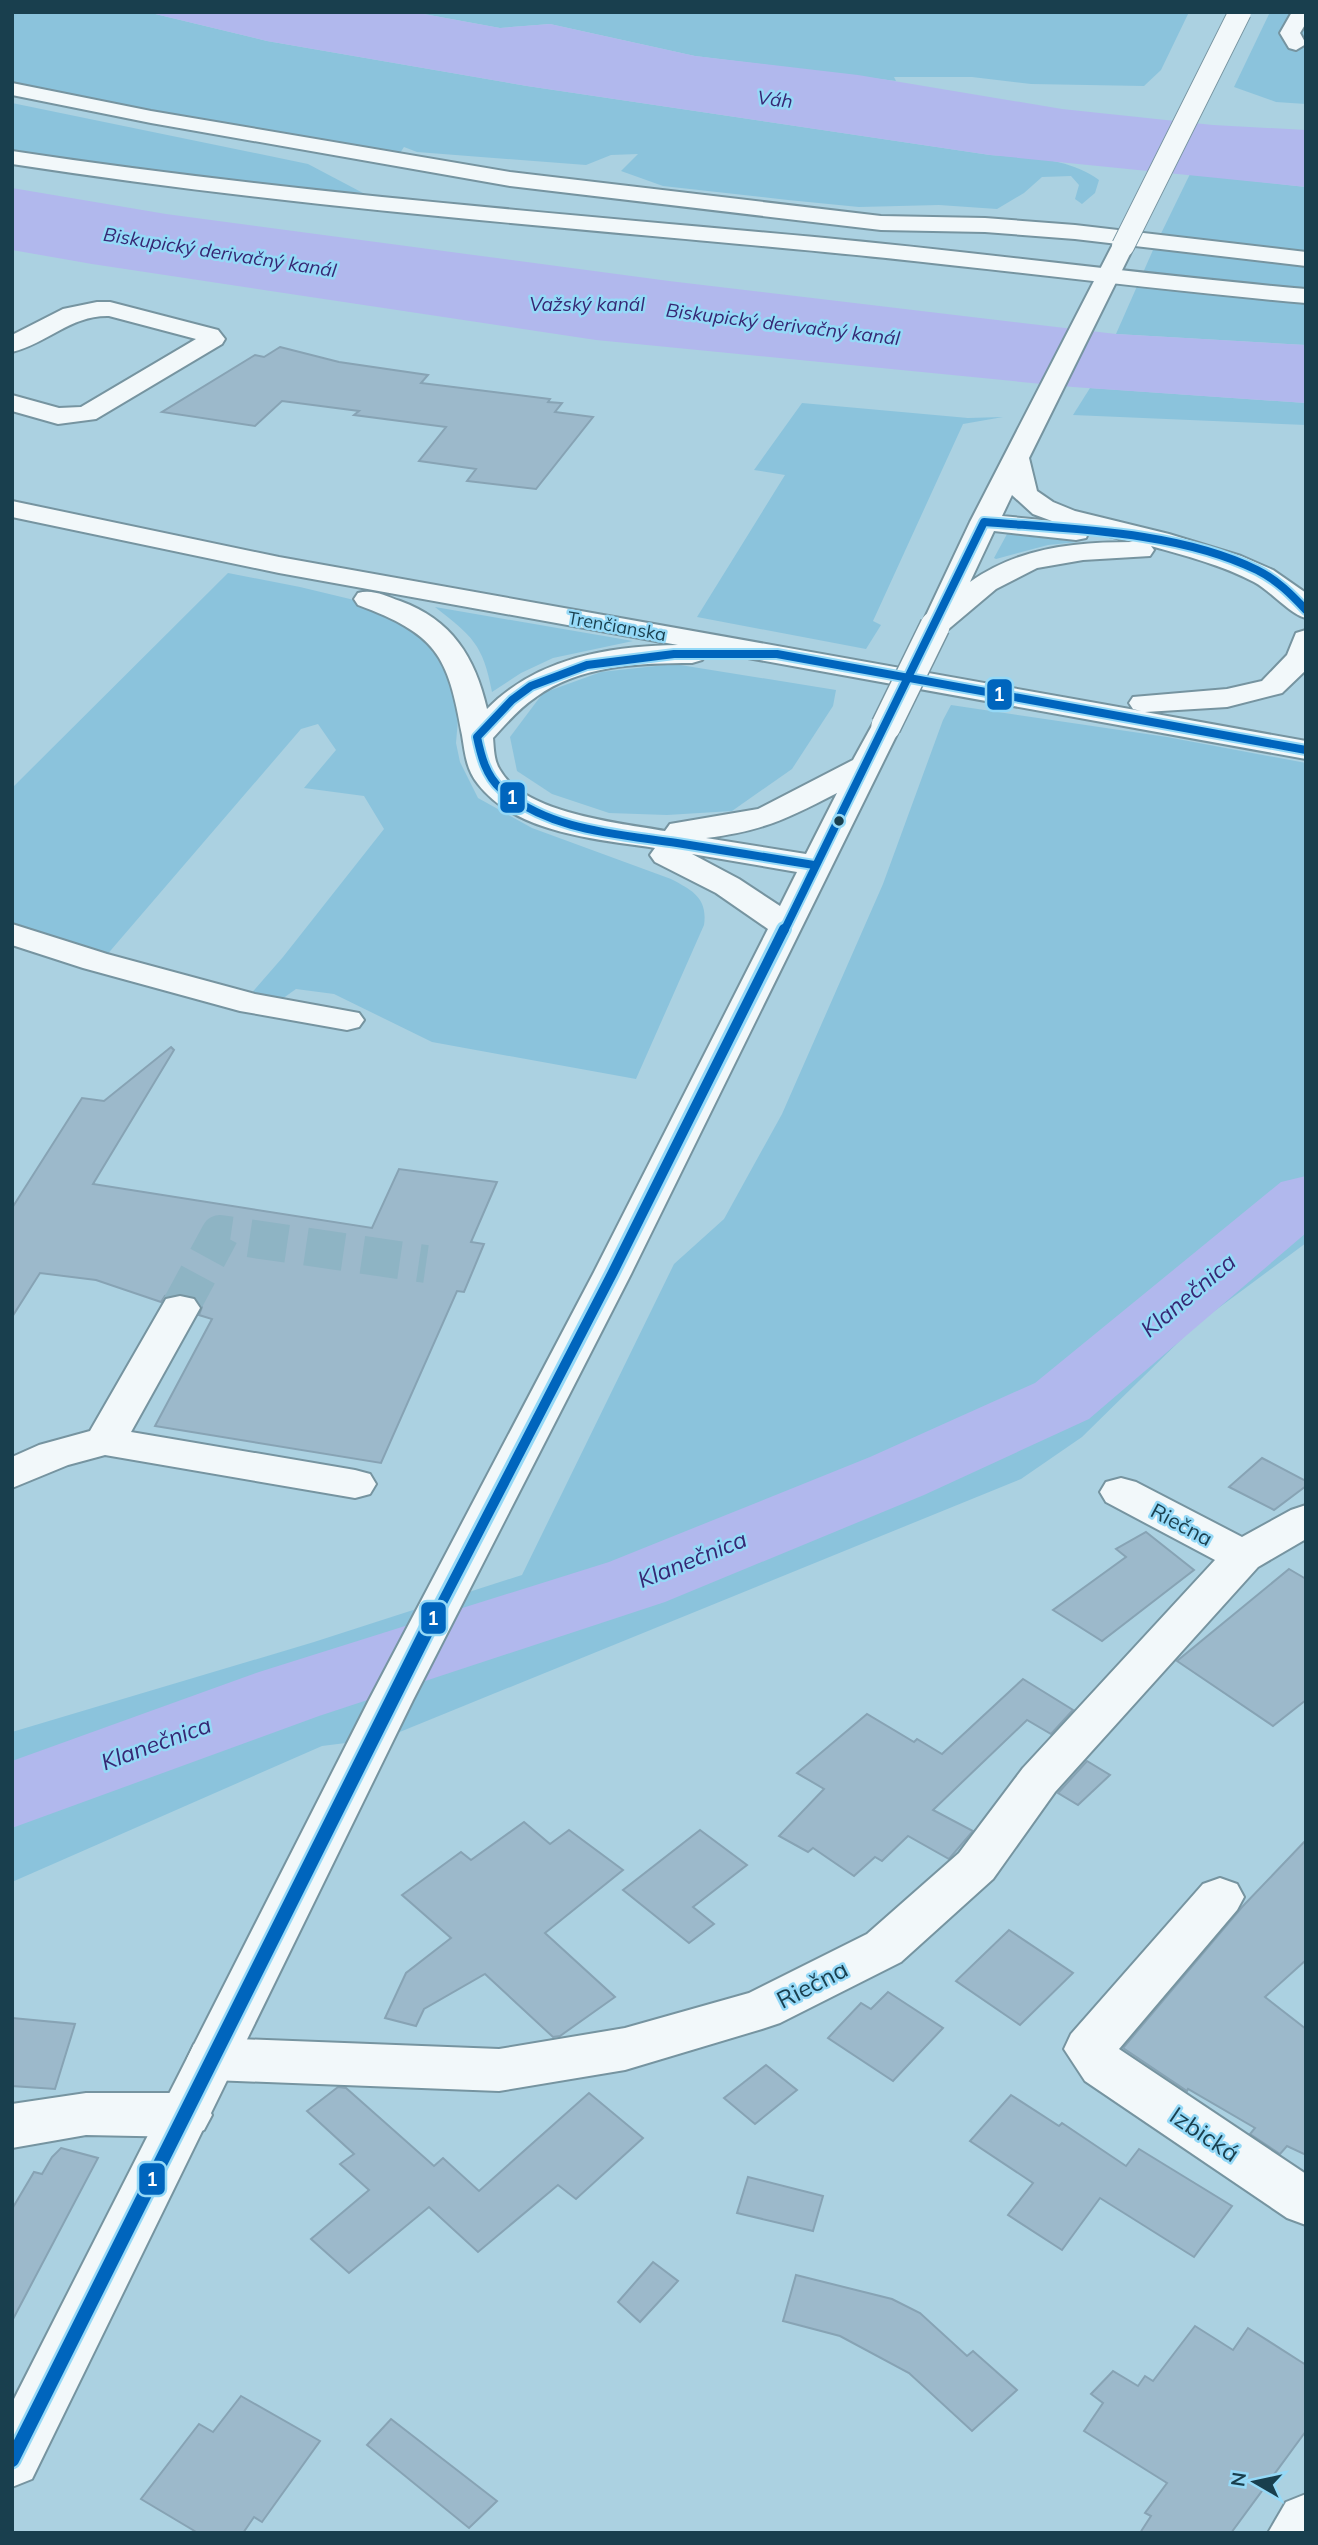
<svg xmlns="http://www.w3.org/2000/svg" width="1318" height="2545" viewBox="0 0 1318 2545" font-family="Mulish,sans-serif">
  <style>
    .green { fill: #8bc3dc }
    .water { fill: #b1b8ed }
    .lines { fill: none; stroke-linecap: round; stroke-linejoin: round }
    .river { fill: #b1b8ed; fill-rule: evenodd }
    .building { fill: #9cb9cb; stroke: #87a3b4; stroke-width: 2 }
    .minor-tunnel { stroke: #8eb4c4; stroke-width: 38; stroke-dasharray: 38 19; stroke-linecap: butt }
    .minor-casing { stroke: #7694a0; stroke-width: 4 }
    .major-casing { stroke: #7694a0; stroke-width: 4 }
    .minor { fill: #f2f8fa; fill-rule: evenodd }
    .major { fill: #f2f8fa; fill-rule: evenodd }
    .major-bridge-far1-casing { stroke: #7694a0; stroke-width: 24; stroke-linecap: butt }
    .major-bridge-casing { stroke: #7694a0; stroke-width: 32; stroke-linecap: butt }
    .major-bridge-far1 { stroke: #f2f8fa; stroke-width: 22 }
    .major-bridge { stroke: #f2f8fa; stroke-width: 29 }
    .bus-1-far2-casing { stroke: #95d9f7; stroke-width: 12 }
    .bus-1-far1-casing { stroke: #95d9f7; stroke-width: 16 }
    .bus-1-casing { stroke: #95d9f7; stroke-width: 19 }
    .bus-1-far2 { stroke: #0065bd; stroke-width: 8 }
    .bus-1-far1 { stroke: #0065bd; stroke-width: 10 }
    .bus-1 { stroke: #0065bd; stroke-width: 14 }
    .bus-dot { fill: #193f4e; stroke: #95d9f7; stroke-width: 2.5 }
    .labels { text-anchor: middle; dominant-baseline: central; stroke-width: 5; stroke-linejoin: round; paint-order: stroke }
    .far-street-label { font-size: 18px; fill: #193f4e; stroke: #95d9f7 }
    .far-water-label { font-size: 19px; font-style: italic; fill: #362773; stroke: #95d9f7 }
    .street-label { font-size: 21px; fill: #193f4e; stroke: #95d9f7 }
    .water-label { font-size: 23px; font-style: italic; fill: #362773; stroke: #95d9f7 }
    .near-street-label { font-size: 24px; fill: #193f4e; stroke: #95d9f7 }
    .line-badge { stroke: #95d9f7; stroke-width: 2.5 }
    .badge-label { font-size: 19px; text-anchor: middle; font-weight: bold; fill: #fff }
  </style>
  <rect width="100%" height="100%" fill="#abd1e1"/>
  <!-- green -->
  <g class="green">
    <path d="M12 12H147L267 41 527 86 990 155C1027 158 1068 157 1099 180L1095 193 1082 204 1075 199 1079 185 1071 176 1042 177 1024 193 997 209 939 205 859 207 788 200 663 186 621 171 638 154 611 155 586 165 417 152 404 147 400 153C270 136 141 109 12 83Z"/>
    <path d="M413 12H1189L1161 70 1144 86 1031 84 972 77H894L896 81 695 56 550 24 500 28Z"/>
    <path d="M1270 12H1306V104L1276 102 1234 87Z"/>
    <path d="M12 103 308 164 363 193 156 175 12 150Z"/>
    <path d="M1190 174 1306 187V345L1116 334 1153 250Z"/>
    <path d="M1090 388 1306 403V425L1073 415Z"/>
    <path d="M802 403 968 418 1003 417 963 424 873 621 881 625 866 649 697 617 785 475 754 470Z"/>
    <path d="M1007 534 1078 542 1048 545 996 559 994 558Z"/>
    <path d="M228 573 300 587 375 605 438 642 459 707 456 743 460 762 478 798 532 828 671 879C692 890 708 898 704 925L636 1079 432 1042 334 994 296 989 282 999 249 996 283 957 384 829 364 796 304 788 336 750 318 724 301 729 105 957 12 927V788Z"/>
    <path d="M435 607 633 641 553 658 521 673 492 692C483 644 472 636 435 607Z"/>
    <path d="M674 664 836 690 833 706 792 769 732 811 667 815 609 813 552 794 517 771 510 737 543 693 601 672Z"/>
    <path d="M951 705 1167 737 1306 763V1243L1197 1324 1082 1437 1021 1479 385 1738 322 1746 12 1882V1732L314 1642 522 1575 674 1264 724 1219 782 1114 883 884 943 720Z"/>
  </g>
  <!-- water -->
  <g class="water">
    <path d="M147 12H413L500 28 550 24 695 56 858 75 1062 109 1213 125 1306 130V187L990 155 527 86 267 41Z"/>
    <path d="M12 188 166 214 669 281 1116 334 1306 345V403L1073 387 596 340 92 264 12 250Z"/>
  </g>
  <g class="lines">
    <!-- river -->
    <path class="river" d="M1306 1176V1233L1089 1419 924 1495 665 1602 319 1716 12 1828V1761L259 1672 609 1562 870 1457 1035 1383 1281 1182Z"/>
  </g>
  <!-- building -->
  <g class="building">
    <path d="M280 347 339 362 428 375 421 383 550 399 548 402 562 403 555 412 593 417 536 489 467 481 476 469 419 461 446 427 354 415 359 411 282 401 255 426 162 412 255 355 264 357Z"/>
    <path d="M171 1047 174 1050 93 1184 372 1228 399 1169 497 1182 471 1242 484 1244 464 1292 457 1291 381 1463 155 1426 212 1319 199 1315 202 1307 195 1296 179 1293 165 1296 161 1302 96 1280 40 1273 12 1317V1208L82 1098 104 1101Z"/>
    <path d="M1262 1458 1306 1481V1486L1274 1510 1229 1487Z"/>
    <path d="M1146 1532 1194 1570 1102 1641 1053 1610 1126 1557 1116 1549Z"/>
    <path d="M1289 1569 1306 1579V1700L1273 1726 1177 1661Z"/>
    <path d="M1023 1679 1073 1710 1051 1734 1027 1720 933 1810 973 1831 949 1859 908 1836 882 1861 875 1857 854 1876 813 1848 808 1852 779 1836 824 1789 797 1773 867 1714 914 1742 917 1739 942 1754Z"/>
    <path d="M1087 1761 1110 1775 1078 1805 1058 1793Z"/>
    <path d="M524 1822 550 1844 569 1830 623 1870 545 1933 615 1997 560 2036 553 2037 485 1974 424 2009 416 2026 385 2018 406 1973 451 1938 402 1895 461 1852 471 1860Z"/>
    <path d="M700 1830 747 1865 693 1907 714 1924 689 1943 623 1890Z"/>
    <path d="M1306 1840V1960L1265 1997 1306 2029V2155L1287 2146 1280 2154 1250 2134 1255 2128 1188 2089 1187 2091 1123 2048 1242 1907Z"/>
    <path d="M1009 1930 1073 1973 1020 2025 956 1981Z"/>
    <path d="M888 1992 943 2028 893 2081 828 2038 861 2003 871 2009Z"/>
    <path d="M12 2018 75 2024 55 2089 12 2086Z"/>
    <path d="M766 2065 797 2090 755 2124 724 2098Z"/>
    <path d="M338 2087 346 2088 434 2166 443 2158 479 2191 589 2093 643 2138 576 2199 558 2185 478 2252 429 2207 349 2273 311 2239 369 2190 340 2164 354 2154 307 2111Z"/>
    <path d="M1011 2095 1059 2126 1062 2123 1126 2166 1139 2149 1232 2206 1194 2257 1100 2198 1062 2250 1008 2215 1033 2183 970 2141Z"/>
    <path d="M61 2148 98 2158 12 2321V2209L34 2172 42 2174 52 2157Z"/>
    <path d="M748 2177 823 2196 813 2231 737 2213Z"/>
    <path d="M653 2262 678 2281 640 2322 618 2302Z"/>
    <path d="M796 2275 892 2299 920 2313 967 2356 973 2351 1017 2390 972 2431 909 2373 840 2336 783 2321Z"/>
    <path d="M1195 2326 1233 2350 1248 2328 1306 2365V2431L1231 2533H1140L1151 2516 1145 2513 1167 2483 1084 2431 1103 2403 1091 2394 1113 2371 1138 2386 1145 2376 1153 2381Z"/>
    <path d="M241 2396 320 2441 262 2522 254 2517 243 2533H198L141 2499 199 2424 213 2432Z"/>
    <path d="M391 2419 497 2501 469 2528 367 2445Z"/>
  </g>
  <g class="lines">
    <!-- minor-tunnel -->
    <path class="minor-tunnel" d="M180 1308 220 1234 426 1264"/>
    <defs>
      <g id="minor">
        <path d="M1292 12H1306V23L1300 33 1306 44 1296 50 1289 48 1280 33Z"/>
        <path d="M12 83 151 111 510 172 881 216 985 218 1075 225 1306 252V266L1075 239 985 232 881 230 510 186 151 123 12 95Z"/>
        <path d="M12 151C282 192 553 213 825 238 985 253 1145 275 1306 289V303C1145 289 985 267 825 252 553 226 282 206 12 164Z"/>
        <path d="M97 302H110L218 330 225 339 222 344 96 419 58 424 12 411V395L59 408 81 407 196 339 109 316C71 315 48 343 12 352V335L63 309Z"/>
        <path d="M12 924 107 954 255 994 359 1013 364 1020 359 1027 347 1030 240 1011 83 968 12 945Z"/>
        <path d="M180 1296 194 1299 200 1308 131 1432 355 1470 370 1474 376 1484 370 1494 355 1498 105 1455 68 1465 12 1488V1457L39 1445 90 1431 166 1299Z"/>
        <path d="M1121 1478 1136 1482 1242 1537 1291 1510 1306 1505V1539L1258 1567 1055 1792 993 1879 901 1962 780 2023 762 2029 625 2070 499 2091 212 2080 194 2074 187 2059 194 2044 212 2038 499 2049 625 2028 749 1993 867 1934 959 1853 1023 1768 1215 1560 1106 1502 1100 1492 1106 1482Z"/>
        <path d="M1220 1878 1237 1884 1244 1897 1237 1910 1119 2049 1306 2174V2225L1287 2218 1085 2081 1064 2049 1071 2034 1203 1884Z"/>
        <path d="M86 2093H186L204 2100 212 2115 204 2130 186 2137 86 2135 12 2148V2104Z"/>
        <path d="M1306 2494V2533H1268L1286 2502Z"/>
      </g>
      <g id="major">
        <path d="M1123 239 1131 241 1134 246 1029 458 1037 491 1053 502 1075 511 1169 534 1241 556 1273 570 1306 593V618C1291 615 1271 591 1254 582 1222 565 1186 556 1151 546L1154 550 1150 556 1083 560 1037 568 996 589 945 632 935 635 925 632 921 626 970 522 1112 246 1115 241ZM1012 495 1033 514 1052 521 1002 516ZM994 531 1076 540 1086 538 1089 531 1133 542C1076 542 1019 547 970 582Z"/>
        <path d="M12 501 279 557 1141 711 1133 709 1129 703 1133 697 1227 689 1262 681 1287 655 1296 633 1306 630V670L1282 693 1227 707 1145 712 1306 741V759L704 650 707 654 702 660 692 663C639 663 580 665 536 697 519 708 506 724 493 738 494 749 494 761 500 770 525 814 621 823 665 831L670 824 758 809 853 760 875 720 886 717 897 720 901 726 631 1274 413 1700 32 2479 12 2487V2403L369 1700 593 1274 768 929 716 893 655 862 650 855 655 848C597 839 517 834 478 784 466 769 465 753 462 735 448 654 436 634 358 605L354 599 358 593C373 589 385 596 400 601 452 620 475 657 487 709 537 658 609 646 678 645L279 573 12 517ZM837 793 806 854 706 838C762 831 787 819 837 793ZM692 854 797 872 780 906 739 879Z"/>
      </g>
    </defs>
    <!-- minor casing -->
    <use href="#minor" class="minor-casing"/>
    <!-- major casing -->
    <use href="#major" class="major-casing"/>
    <!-- minor -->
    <use href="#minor" class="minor"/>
    <!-- major -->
    <use href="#major" class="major"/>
    <defs>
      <path id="major-bridge-far1" d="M1123 246 1240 12"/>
      <path id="major-bridge" d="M886 726 935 626"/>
    </defs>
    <!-- major-bridge-far1 casing -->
    <use href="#major-bridge-far1" class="major-bridge-far1-casing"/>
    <!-- major-bridge casing -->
    <use href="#major-bridge" class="major-bridge-casing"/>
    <!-- major-bridge-far1 -->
    <use href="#major-bridge-far1" class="major-bridge-far1"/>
    <!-- major-bridge -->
    <use href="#major-bridge" class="major-bridge"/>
    <defs>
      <g id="bus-1-far2">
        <path d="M814 865C768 858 723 850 677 843 618 834 549 831 501 789 486 776 481 756 477 737L512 700 531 686 587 665 674 654H777L1306 750"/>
        <path d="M784 931 984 522C1070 529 1178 531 1257 570 1277 580 1291 594 1306 610"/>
      </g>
      <path id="bus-1-far1" d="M429 1628 612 1274 784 929"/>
      <path id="bus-1" d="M12 2460 429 1626"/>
    </defs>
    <!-- bus-1-far2 casing -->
    <use href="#bus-1-far2" class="bus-1-far2-casing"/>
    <!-- bus-1-far1 casing -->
    <use href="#bus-1-far1" class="bus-1-far1-casing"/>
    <!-- bus-1 casing -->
    <use href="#bus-1" class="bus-1-casing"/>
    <!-- bus-1-far2 -->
    <use href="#bus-1-far2" class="bus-1-far2"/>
    <!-- bus-1-far1 -->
    <use href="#bus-1-far1" class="bus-1-far1"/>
    <!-- bus-1 -->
    <use href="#bus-1" class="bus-1"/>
  </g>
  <!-- markers -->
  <circle class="bus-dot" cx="839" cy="821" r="6"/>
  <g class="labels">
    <!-- far-street labels -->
    <g class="far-street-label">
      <text transform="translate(617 626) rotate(10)">Trenčianska</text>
    </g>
    <!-- far-water labels -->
    <g class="far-water-label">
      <text transform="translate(775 99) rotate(7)">Váh</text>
      <text transform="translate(220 252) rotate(9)">Biskupický derivačný kanál</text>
      <text x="587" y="304">Važský kanál</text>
      <text transform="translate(783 324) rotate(7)">Biskupický derivačný kanál</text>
    </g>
    <!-- street labels -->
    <g class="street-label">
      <text transform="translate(1182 1524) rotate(28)">Riečna</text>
    </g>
    <!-- water labels -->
    <g class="water-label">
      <text transform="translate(1188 1295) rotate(-40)">Klanečnica</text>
      <text transform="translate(692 1559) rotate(-22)">Klanečnica</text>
      <text transform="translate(156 1743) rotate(-20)">Klanečnica</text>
    </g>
    <!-- near-street labels -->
    <g class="near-street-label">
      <text transform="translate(812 1984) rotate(-27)">Riečna</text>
      <text transform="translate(1205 2134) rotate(34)">Izbická</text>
    </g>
  </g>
  <g class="line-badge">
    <rect x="986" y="678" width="27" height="33" rx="7" fill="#0065bd"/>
    <rect x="499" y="781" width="27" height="33" rx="7" fill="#0065bd"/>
    <rect x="420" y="1601" width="27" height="34" rx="7" fill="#0065bd"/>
    <rect x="138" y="2162" width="28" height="34" rx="7" fill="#0065bd"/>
  </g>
  <g class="badge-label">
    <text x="999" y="701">1</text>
    <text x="512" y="804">1</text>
    <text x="433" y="1625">1</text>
    <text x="152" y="2186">1</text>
  </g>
  <!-- border -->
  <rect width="1318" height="2545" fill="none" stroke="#193f4e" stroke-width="28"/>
  <!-- north arrow -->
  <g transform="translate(1255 2482) rotate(279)" stroke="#95d9f7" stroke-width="5" paint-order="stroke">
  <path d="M0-5L12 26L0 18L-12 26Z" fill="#193f4e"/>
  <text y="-10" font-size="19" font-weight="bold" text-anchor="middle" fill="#193f4e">N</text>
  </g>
</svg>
